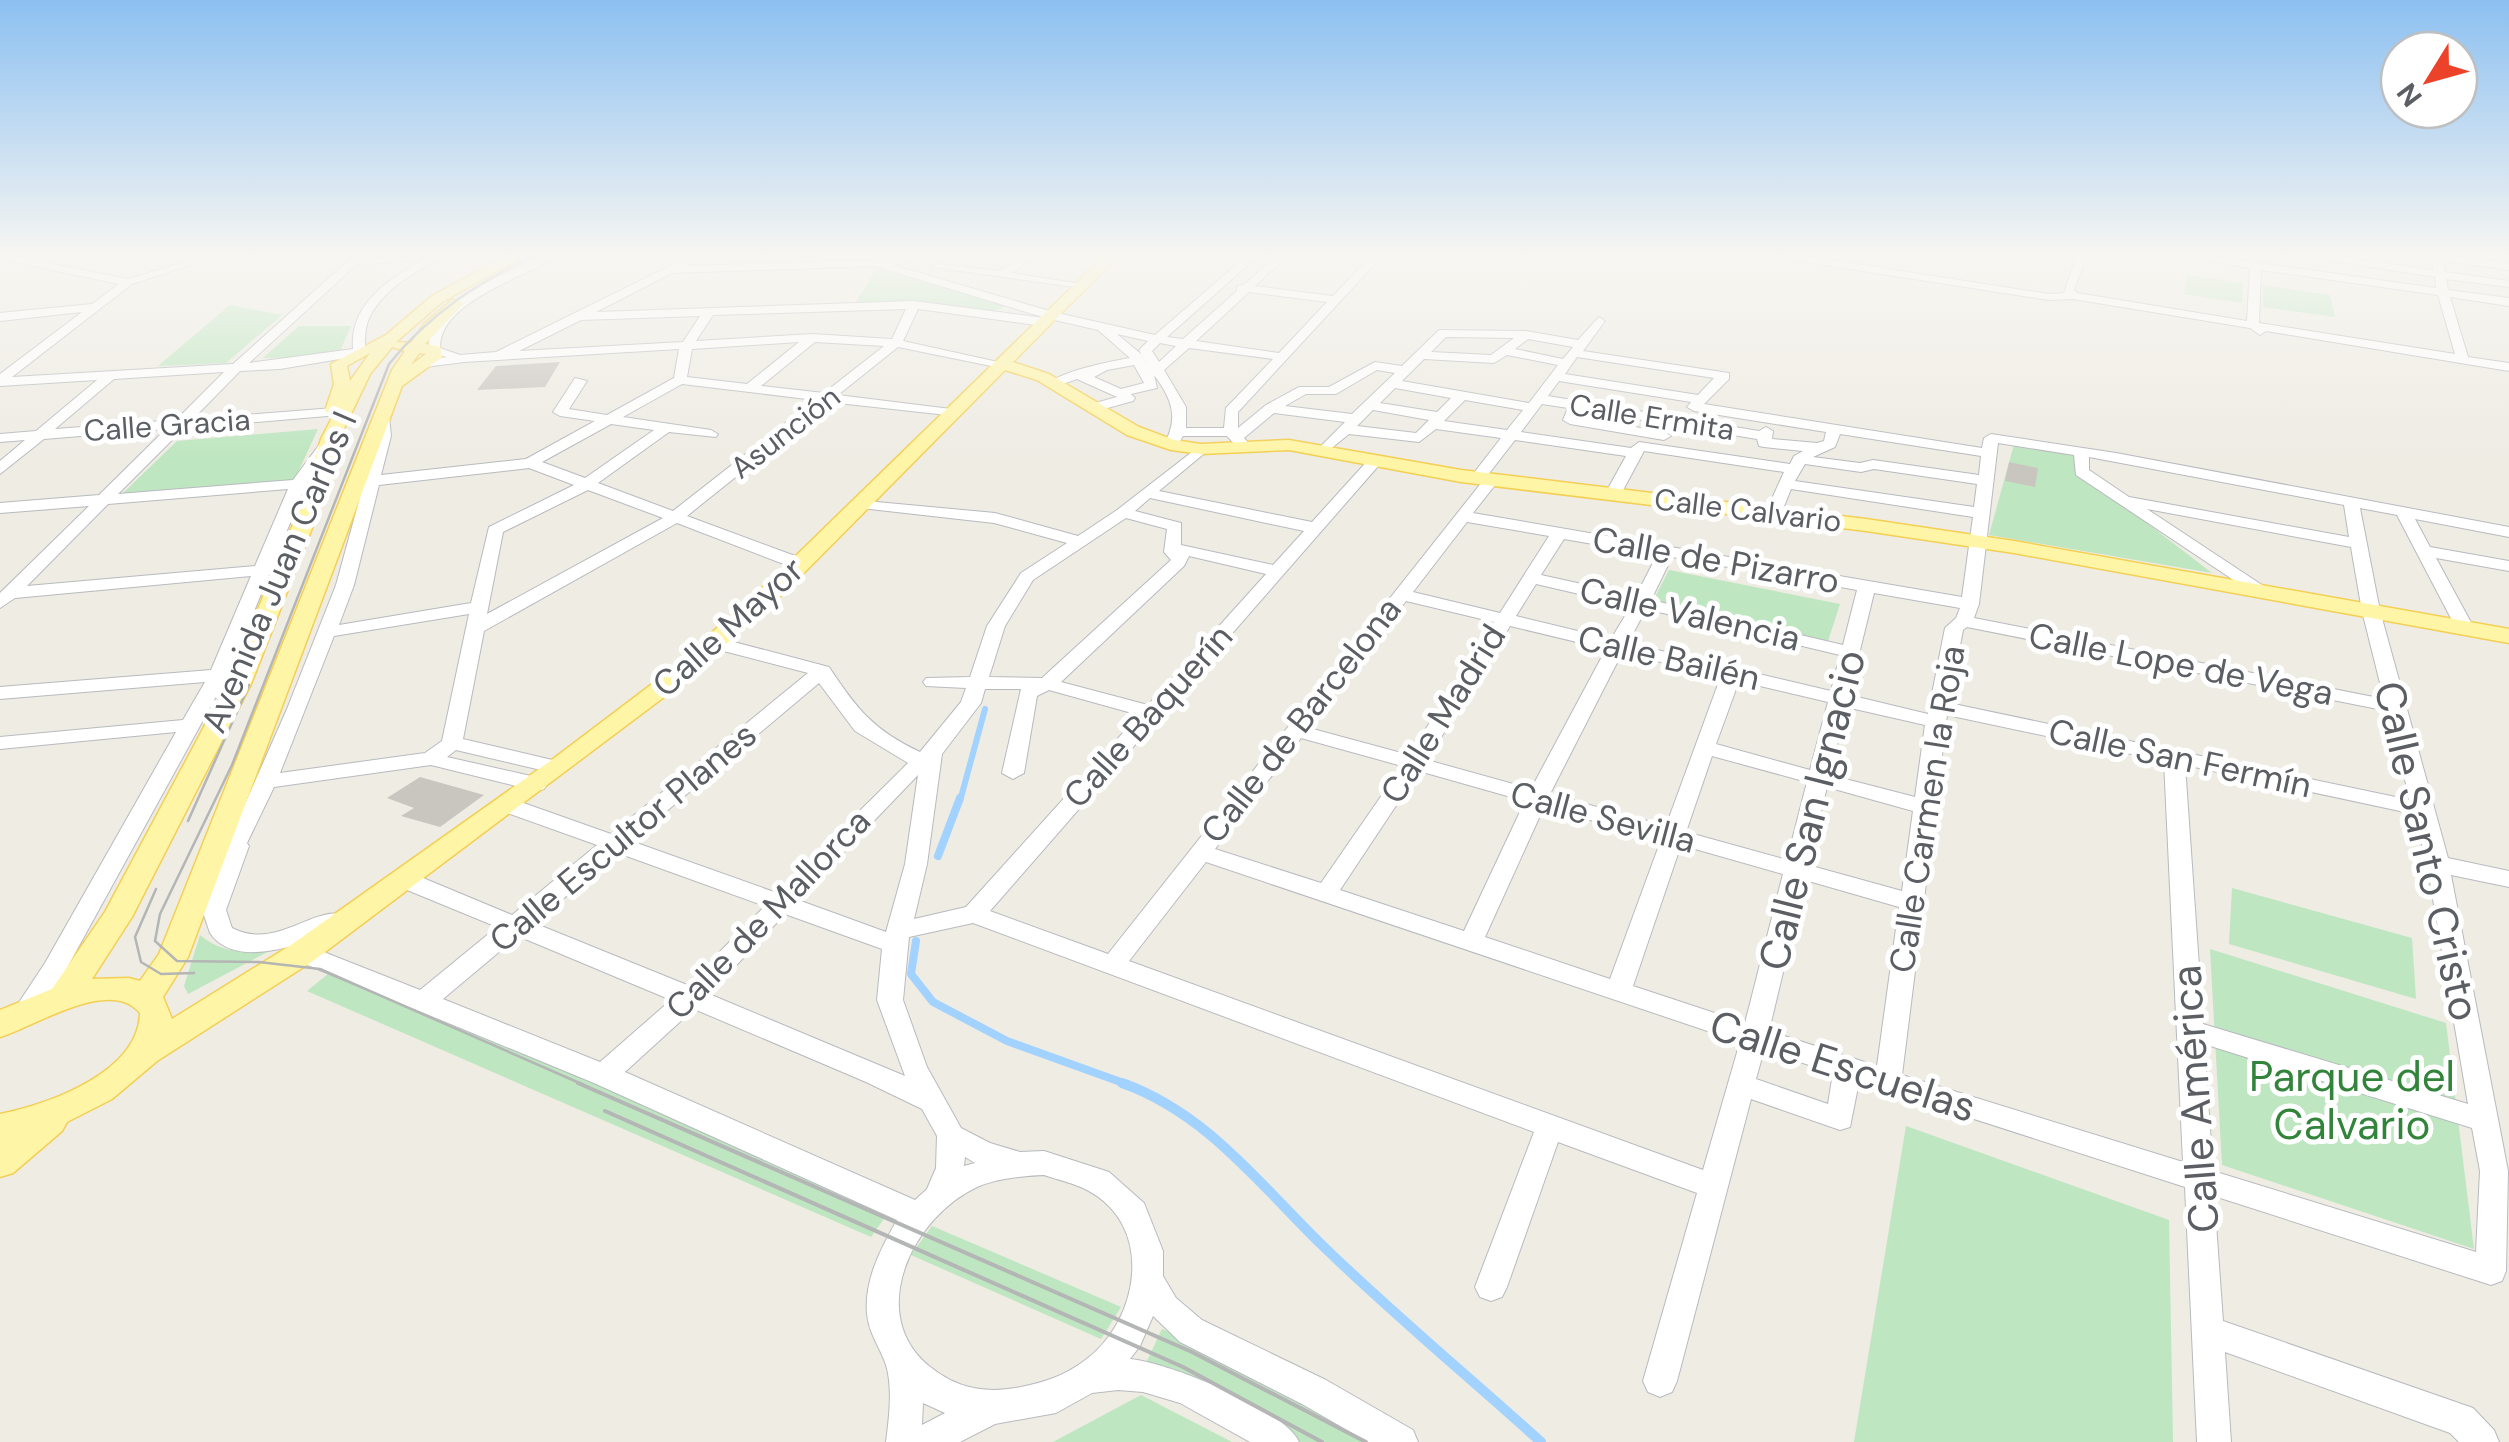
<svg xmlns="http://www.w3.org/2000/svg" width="2509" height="1442" viewBox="0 0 2509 1442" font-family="'DM Sans',sans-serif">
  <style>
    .green { fill: #bee6c0 }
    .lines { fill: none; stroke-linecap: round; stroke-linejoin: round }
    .stream-far2 { stroke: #a2d2ff; stroke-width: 6 }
    .stream-far1 { stroke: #a2d2ff; stroke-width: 8 }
    .stream { stroke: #a2d2ff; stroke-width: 10 }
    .building { fill: #c9c6c0 }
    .minor-casing { stroke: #b8babf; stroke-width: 2 }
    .major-casing { stroke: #f4cf55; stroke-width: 3 }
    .minor { fill: #fff; fill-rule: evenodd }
    .major { fill: #fff5a7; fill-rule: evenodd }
    .tram-far1 { stroke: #b4b5b5; stroke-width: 2.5 }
    .tram { stroke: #b4b5b5; stroke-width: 4 }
    .labels { text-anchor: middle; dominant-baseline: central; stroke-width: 10; stroke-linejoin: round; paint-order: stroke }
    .far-street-label { font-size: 30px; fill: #5b5f64; stroke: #fff }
    .street-label { font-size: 35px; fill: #5b5f64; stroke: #fff }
    .near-street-label { font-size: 42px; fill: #5b5f64; stroke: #fff }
    .near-park-label { font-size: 42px; fill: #32843a; stroke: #fff }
  </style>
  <rect width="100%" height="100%" fill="#eeece3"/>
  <!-- green -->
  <g class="green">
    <path d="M877 268 1002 305 1003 308 991 311 920 302 855 304Z"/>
    <path d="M2188 275 2243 283 2242 303 2184 294Z"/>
    <path d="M2263 285 2330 295 2335 317 2263 307Z"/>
    <path d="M230 305 282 315 226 363 158 366Z"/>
    <path d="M299 326H351L340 351 322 357 263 358Z"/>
    <path d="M318 429 293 483 120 496 177 441Z"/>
    <path d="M2015 441 2075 453 2076 473 2117 500 2212 573 1989 535Z"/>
    <path d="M1669 570 1840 604 1828 641 1653 601Z"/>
    <path d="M2232 888 2412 938 2416 999 2229 944Z"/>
    <path d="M200 935C224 955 246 952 275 948L188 994 184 986Z"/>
    <path d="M2210 949 2446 1023 2474 1249 2222 1165Z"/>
    <path d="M333 970 890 1210 871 1237 307 991Z"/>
    <path d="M1906 1126 2169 1220 2173 1442H1854Z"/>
    <path d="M932 1226 1121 1307 1101 1339 911 1255Z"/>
    <path d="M1162 1329 1245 1366 1386 1442H1300L1146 1363Z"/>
    <path d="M1141 1395 1232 1442H1053Z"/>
  </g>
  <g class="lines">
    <!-- stream-far2 -->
    <path class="stream-far2" d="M960 801 985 709"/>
    <!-- stream-far1 -->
    <g class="stream-far1">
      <path d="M938 856 960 798"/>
      <path d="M916 941 911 974 933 1002 1007 1041 1129 1085"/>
    </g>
    <!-- stream -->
    <path class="stream" d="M1122 1083C1207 1113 1261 1186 1323 1246 1393 1314 1469 1377 1541 1442"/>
  </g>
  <!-- building -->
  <g class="building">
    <path d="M560 362 545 387 477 390 496 366Z"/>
    <path d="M2009 462 2038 468 2035 487 2005 481Z"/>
    <path d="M420 777 484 795 440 827 401 816 414 808 387 798Z"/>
  </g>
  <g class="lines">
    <defs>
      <g id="minor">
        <path d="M0 254 128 279 185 262 190 265 132 284 12 377 233 364 349 260 449 254C421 268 377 291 367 324 364 334 366 345 364 355L280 369 240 371 193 419 334 408 341 412 339 415 184 428 118 494 293 480 325 437 337 440 306 484 228 675 63 975C52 992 41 1024 18 1017L14 1010 45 963 176 732 0 749V737L183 720 205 682 0 699V687L211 670 251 576 15 598 0 608V593L89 506 0 513V503L99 495 166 429 44 439 0 474V461L25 440 0 442V434L36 431 97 380 0 386V374L82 312 0 321V313L92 304 119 284 0 259ZM425 259C390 278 349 304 353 349L249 363 356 265ZM224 372 176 420 55 429 114 379ZM288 489 255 566 27 586 108 504Z"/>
        <path d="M547 254H560C529 277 439 300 440 348L460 355 496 352 694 254H707L686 266 876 260 920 254 909 262 893 265 1053 312 1155 335 1249 254H1260L1167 337 1183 339 1237 291V286L1244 285 1278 254H1289L1255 286 1333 296 1373 254H1384L1238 412V428L1266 405 1299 387H1329L1375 362 1402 366 1439 330 1526 331 1578 340 1599 317 1605 321 1583 351 1729 373V379L1704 404 1982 448 1984 438 1991 434 2116 453 2509 527V537L2415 519 2430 547 2509 561V571L2436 558 2474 628 2465 633 2456 628 2397 515 2360 508 2380 611 2448 858 2509 871V887L2451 875 2508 1171 2506 1271 2502 1281 2491 1285 2214 1196 2223 1321 2473 1408 2494 1430 2499 1442H2459L2450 1433 2225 1352 2231 1442H2197L2185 1187 1859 1082 1850 1127 1840 1130 1751 1099 1677 1381 1672 1392 1660 1397 1648 1392 1643 1381 1697 1193 1558 1142 1507 1287 1502 1297 1491 1301 1480 1297 1475 1287 1534 1132 973 923 909 937 903 1000 927 1067 961 1128 990 1143 1020 1152 1044 1151 1109 1172 1144 1203 1163 1251V1276L1176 1298 1202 1320 1326 1380 1413 1430 1418 1442H1368L1302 1404 1180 1342 1153 1316 1140 1346 1130 1359C1167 1362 1285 1409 1299 1442H1250L1180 1403 1143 1392 1118 1390 1092 1393 1056 1413 995 1424 960 1442H886C889 1418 893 1388 886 1365 880 1347 869 1334 867 1314 864 1280 881 1248 897 1220L594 1083 293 959 290 953 293 947 302 944 311 947 420 990 497 927 395 885 391 879 395 873H411L512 915 597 845 499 810 496 805 499 800H515L611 834 808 673 708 647 706 643 708 639 715 637 829 667C857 709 873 730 920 752L961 702 966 688 926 686 923 682 926 678 970 677 987 626 1021 573 1067 543 994 523 861 508 855 506V500L995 513 1078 536 1117 510 1201 445 1206 446V452L1159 491 1312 522 1370 458H1380V464L990 911 1108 954 1482 482 1470 478 1501 438 1436 429 1419 442 1349 434 1323 455 1316 451 1345 422 1274 413 1244 438 1250 445 1248 448H1238L1227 436H1183L1176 448 1171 449 1164 445C1179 417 1172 399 1154 375L1157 388 1131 394 1135 398 1133 401 1093 412 1088 411V405L1117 397 1077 379 1055 387 1048 383C1067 370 1107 362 1130 358L1098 330 1046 318 875 266 672 273 596 312 914 301 1044 318 1050 322 1044 326 918 309 903 341 1007 364 1001 368 898 347 838 395 951 409 956 410V416L829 402 687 516 806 560V568H794L677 523 484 631 463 739 565 763 568 768 558 774 456 750 447 757 544 779 547 784 544 789 536 791 431 765 274 787 247 843 249 846 226 910 232 928C277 951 313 905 345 915L349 921 345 927C311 940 237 973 210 933L192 880 234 829 287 709 336 585 377 436V413L389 416 391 436 381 475 526 459 595 421 560 416 553 412 575 378 587 381 569 409 607 415 674 378 679 349 464 362 417 368V362L447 357 430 353C418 307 513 269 547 254ZM1249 292 1327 302 1279 353 1196 341ZM906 309 892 339 812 334 696 341 713 315ZM700 316 683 342 519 351 581 320ZM1117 334 1148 341 1139 350 1150 370 1141 354ZM1446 337 1514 338 1491 355 1431 352ZM1528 339 1573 347 1563 359 1515 349ZM799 342 747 384 687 377 692 349ZM815 342 884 346 824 393 761 386ZM1160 343 1176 346 1159 362 1152 351ZM1189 348 1273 359 1226 408 1224 428H1186V407L1164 370ZM1507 355 1558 365 1529 403 1402 381 1424 359 1494 363ZM1577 357 1714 378 1698 395 1565 374ZM1134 365 1144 383 1121 389 1094 377 1107 370ZM1377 370 1395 373 1352 414 1285 406 1306 394H1336ZM1559 381 1691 402 1687 407 1694 411 1826 432 1824 441 1817 443 1772 439 1773 431 1766 427 1759 431 1548 396ZM682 384 815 400 673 511 598 483 669 432 716 437 718 434 711 430 623 417ZM1395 388 1451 398 1437 412 1380 403ZM1465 400 1523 410 1507 430 1444 421ZM1542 404 1568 408 1563 420 1570 424 1664 440 1671 436 1664 432 1578 417 1581 410 1757 439 1759 446 1764 447 1803 451 1794 456 1790 464 1639 442 1631 448 1521 432ZM1373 410 1429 420 1416 433 1357 426ZM611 424 654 430 585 478 542 462ZM1840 434 1981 456 1979 475 1873 460 1860 463 1813 457 1835 447ZM1515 440 1626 456 1605 494 1613 499 1621 494 1644 451 1784 472 1765 514 1773 519 1781 514 1791 489 1973 517 1962 597 1473 513 1499 480 1487 476ZM1998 443 2074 455 2076 475 2259 597 2265 598 2274 593 2147 509 2351 547 2362 611 2384 699 1974 618 1979 604ZM2089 457 2344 505 2349 537 2129 497 2089 470ZM1805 464 1861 472 1874 469 1977 484 1974 507 1795 481ZM529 468 574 485 489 527 471 603 339 625 354 585 379 485ZM588 490 663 518 487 614 503 532ZM1150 498 1304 531 1273 565 1181 545V523L1135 511ZM1126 518 1167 529 1164 552 1171 560 1042 678 989 677 1005 626 1033 580ZM1467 522 1549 536 1500 613 1413 592ZM1564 539 1657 555 1636 596 1541 575ZM1189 556 1266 574 1148 705 1061 682 1184 566ZM1672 557 1857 590 1843 645 1651 600ZM1536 584 1631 606 1611 639 1516 616ZM1874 593 1960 608 1956 618 1945 628 1928 714 1849 695ZM1406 601 1494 622 1409 755 1309 728ZM1646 609 1840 655 1831 691 1628 643ZM469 614 442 741 425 753 280 773 334 636ZM1510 626 1606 649 1531 789 1427 760ZM1967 627 2388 711 2410 800 1949 703 1963 630ZM1622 653 1721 676 1666 826 1550 794ZM1739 681 1828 702 1810 770 1716 744ZM819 683 855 731 908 763 777 893 631 841ZM985 689H1021L1002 773 1013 779 1024 773 1037 696 1049 690 1139 715 966 907 914 919 927 864 942 754 981 703ZM1846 707 1925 725 1915 797 1830 775ZM1947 715 2164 761 2183 1162 1902 1075ZM1301 738 1402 766 1321 883 1215 849ZM1712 756 1807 782 1787 860 1686 832ZM2185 765 2414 814 2427 864 2468 1104 2203 1024ZM1419 771 1525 801 1464 931 1340 890ZM918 775 905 864 886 932 798 900ZM1827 787 1913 811 1902 891 1808 865ZM1544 807 1661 840 1610 979 1485 937ZM1681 845 1783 874 1745 1023 1633 986ZM618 853 765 906 687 985 534 923ZM1206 862 1740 1042 1703 1170 1129 961ZM1805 880 1899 907 1877 1066 1769 1031ZM785 914 882 949 877 1000 905 1076 709 994ZM518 936 671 1000 600 1062 443 999ZM694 1009 866 1082 922 1109 937 1136 936 1168 927 1189 915 1200 625 1072ZM2204 1044 2472 1128 2480 1171 2476 1252 2213 1171ZM1764 1050 1833 1073 1828 1104 1756 1079ZM965 1157 975 1163 964 1166ZM1044 1175C1058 1180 1074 1183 1087 1190 1156 1226 1139 1322 1084 1361 1064 1376 1045 1382 1021 1387 986 1394 957 1389 929 1366 865 1313 913 1217 977 1187 998 1178 1022 1176 1044 1175ZM923 1403 945 1413 922 1425Z"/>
        <path d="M620 254H634L622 260 617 257Z"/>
        <path d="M1026 254H1038L1012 273 1087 285 1081 288 932 267 938 264 999 271Z"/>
        <path d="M1769 254H1793L2049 294 2064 293 2077 254H2087L2074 290 2077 293 2247 321 2250 268 2169 254H2195L2436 288 2435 277 2290 254H2317L2433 270 2432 260 2408 254H2441L2509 264V270L2443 261 2445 272 2509 281V287L2446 279 2448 290 2509 298V306L2450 297 2468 357 2509 363V371L2266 331 2260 335 2250 328 2073 299 2049 300 1774 257ZM2261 270 2438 295 2455 354 2259 323Z"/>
      </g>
      <path id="major" d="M510 254H527L442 302 396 342 411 343 424 324 452 300 464 303 425 344 440 347 442 357 402 386 188 957 163 997 172 1019 291 945 549 762 664 675 771 580 1106 254H1120L1013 362 1049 374 1139 427 1174 440 1201 444 1289 440 1461 470 1866 519 2014 541 2509 629V643L2014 553 1866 531 1461 482 1289 450 1201 454 1171 450 1127 435 1037 380 1005 370 787 590 680 685 313 961 157 1061 112 1099 67 1122 62 1131 13 1173 0 1177V1114C50 1104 139 1072 140 1013 110 976 34 1027 0 1037V1010L52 989 105 912 227 684 303 500 321 439 333 416 325 411 334 384 331 364 386 335 432 296ZM392 347 405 351 392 370 159 954 140 981 129 978 92 979 132 917 251 684 323 500 339 439 370 374ZM370 353 350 381 347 366ZM419 353 426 354 411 365Z"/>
    </defs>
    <!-- minor casing -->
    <use href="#minor" class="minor-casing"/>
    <!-- major casing -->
    <use href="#major" class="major-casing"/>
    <!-- minor -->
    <use href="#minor" class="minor"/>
    <!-- major -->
    <use href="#major" class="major"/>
    <!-- tram-far1 -->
    <g class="tram-far1">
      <path d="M536 254C479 282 429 314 389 364L232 765 160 914 155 941 177 961 259 962 320 969 584 1085"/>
      <path d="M188 821 249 685"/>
      <path d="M156 889 135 937 141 962 161 974 194 973"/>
    </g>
    <!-- tram -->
    <g class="tram">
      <path d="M578 1083 1192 1352 1366 1442"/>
      <path d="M605 1111 1183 1367 1322 1442"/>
    </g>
  </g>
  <!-- sky -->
  <linearGradient id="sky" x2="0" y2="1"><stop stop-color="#8cc0f1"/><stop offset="0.56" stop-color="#f7f6f2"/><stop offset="1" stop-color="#f7f6f2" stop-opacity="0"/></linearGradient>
  <rect width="2509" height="456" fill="url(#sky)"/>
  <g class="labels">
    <!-- far-street labels -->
    <g class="far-street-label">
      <text transform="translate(1652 417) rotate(9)">Calle Ermita</text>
      <text transform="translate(167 425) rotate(-4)">Calle Gracia</text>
      <text transform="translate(785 432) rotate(-38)">Asunción</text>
      <text transform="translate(1748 510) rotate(7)">Calle Calvario</text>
    </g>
    <!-- street labels -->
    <g class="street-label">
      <text transform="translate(1716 560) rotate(10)">Calle de Pizarro</text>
      <text transform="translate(279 572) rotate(-67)">Avenida Juan Carlos I</text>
      <text transform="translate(1690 614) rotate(13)">Calle Valencia</text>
      <text transform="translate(728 627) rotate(-42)">Calle Mayor</text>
      <text transform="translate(1669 658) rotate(13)">Calle Bailén</text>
      <text transform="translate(2181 664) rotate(11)">Calle Lope de Vega</text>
      <text transform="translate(1443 714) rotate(-58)">Calle Madrid</text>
      <text transform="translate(1148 716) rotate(-48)">Calle Baquerín</text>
      <text transform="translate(1301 720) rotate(-52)">Calle de Barcelona</text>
      <text transform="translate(2180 758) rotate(12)">Calle San Fermín</text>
      <text transform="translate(1927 809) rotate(-81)">Calle Carmen la Roja</text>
      <text transform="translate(1603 817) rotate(15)">Calle Sevilla</text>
      <text transform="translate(623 837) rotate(-40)">Calle Escultor Planes</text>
      <text transform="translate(768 914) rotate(-46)">Calle de Mallorca</text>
    </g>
    <!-- near-street labels -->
    <g class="near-street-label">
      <text transform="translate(1812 810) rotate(-76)">Calle San Ignacio</text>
      <text transform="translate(2427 851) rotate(77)">Calle Santo Cristo</text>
      <text transform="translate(1843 1066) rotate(18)">Calle Escuelas</text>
      <text transform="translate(2195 1099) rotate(-94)">Calle América</text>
    </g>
    <!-- near-park labels -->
    <g class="near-park-label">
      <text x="2352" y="1076">Parque del<tspan x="2352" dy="48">Calvario</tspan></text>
    </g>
  </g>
  <!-- north arrow -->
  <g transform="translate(2429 80) rotate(233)"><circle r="48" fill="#ffffff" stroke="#bdbfc1" stroke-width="2.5"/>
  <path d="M0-8L18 38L0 25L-18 38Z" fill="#ed422a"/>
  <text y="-15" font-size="28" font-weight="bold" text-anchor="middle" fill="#5b5f64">N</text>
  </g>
</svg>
